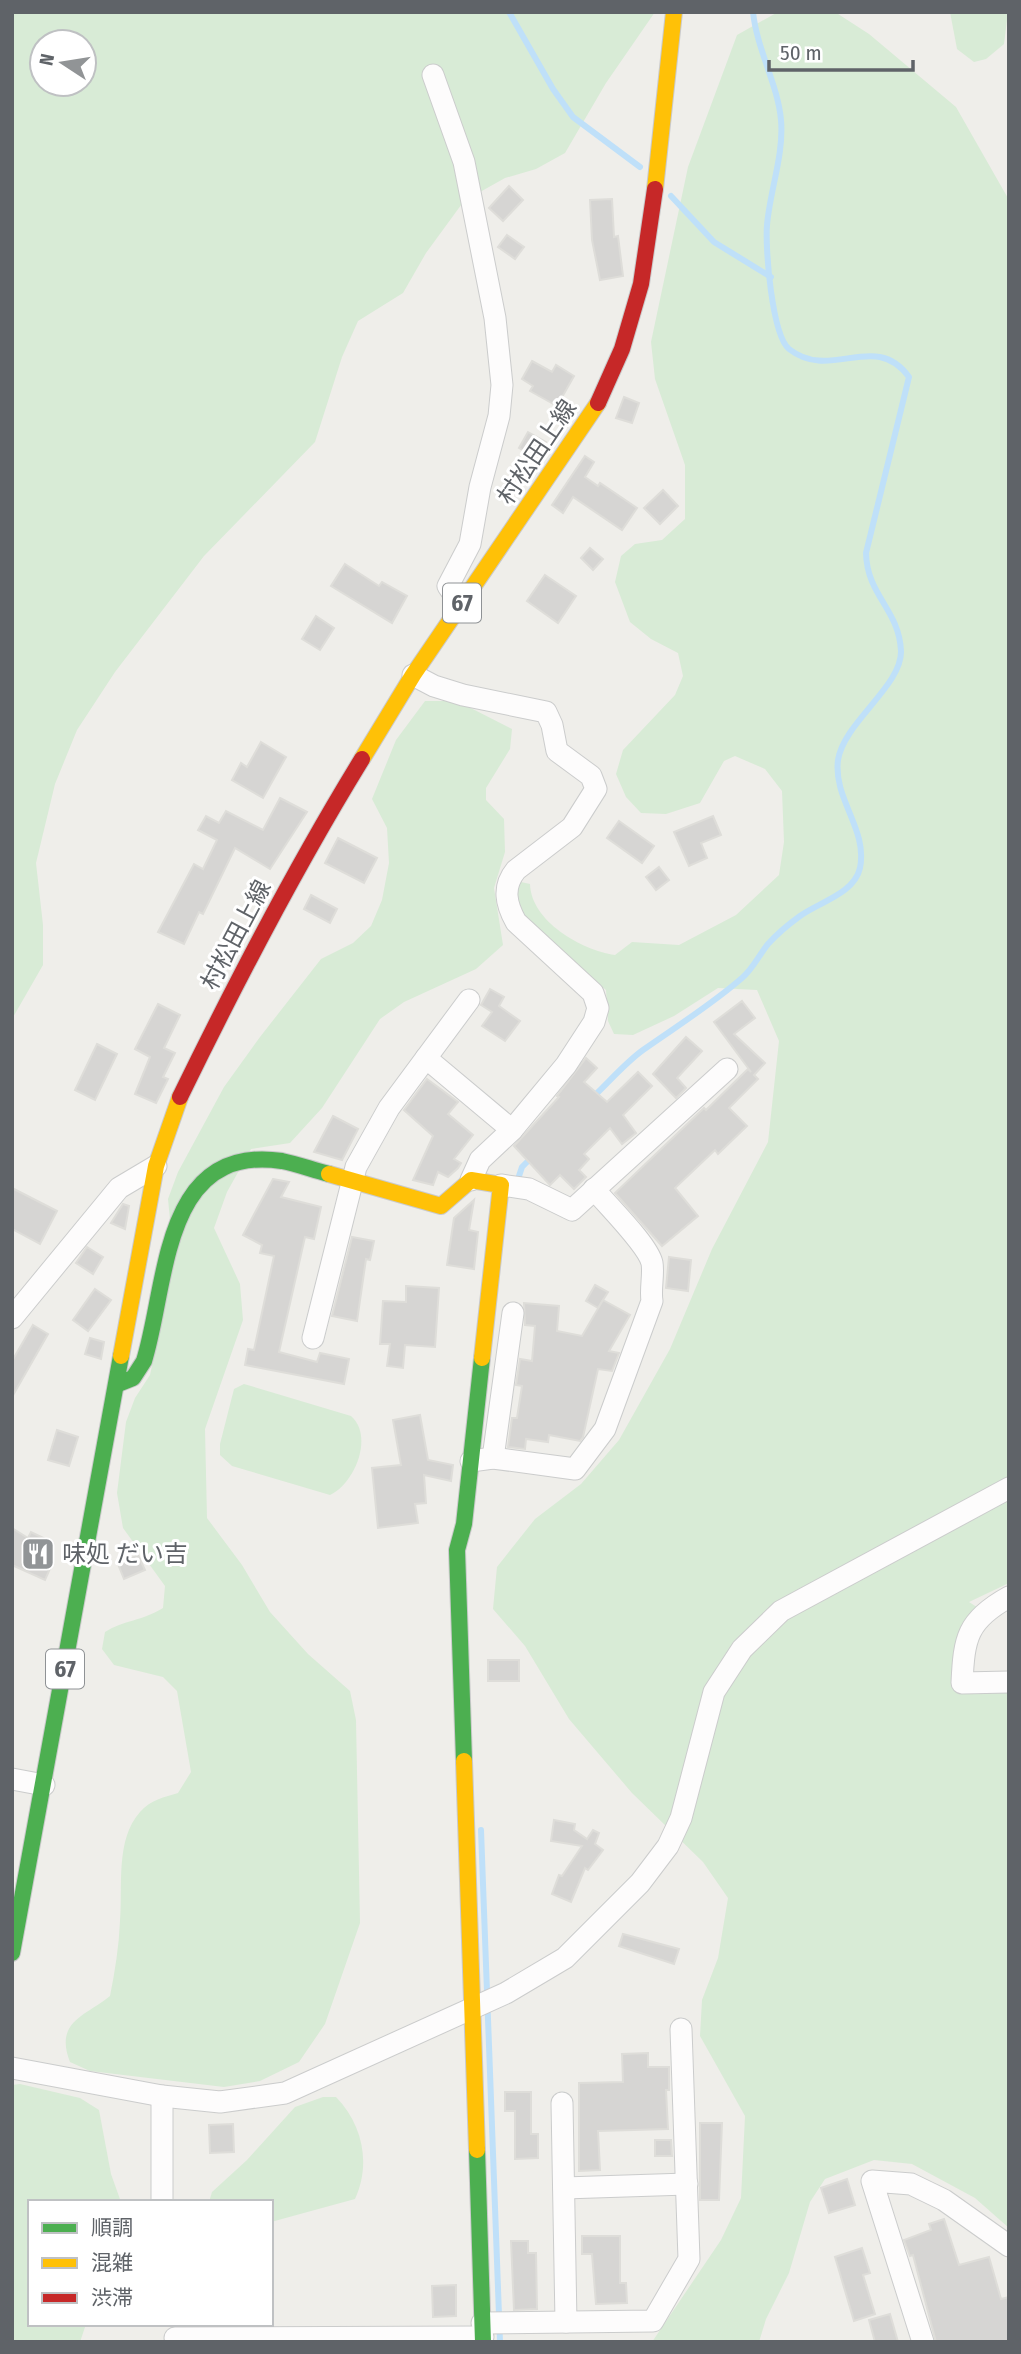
<svg xmlns="http://www.w3.org/2000/svg" width="1021" height="2354" viewBox="0 0 1021 2354" font-family="'Fira Sans Condensed','Noto Sans JP',sans-serif">
  <style>
    .green { fill: #d8ebd6; fill-rule: evenodd }
    .lines { fill: none; stroke-linecap: round; stroke-linejoin: round }
    .stream { stroke: #bfe0f9; stroke-width: 6 }
    .building { fill: #d6d5d3; stroke: #deddd9; stroke-width: 2 }
    .street-casing { stroke: #cbcccc; stroke-width: 23 }
    .fast-casing { stroke: #cacacb; stroke-width: 18 }
    .slow-casing { stroke: #cacacb; stroke-width: 18 }
    .jam-casing { stroke: #cacacb; stroke-width: 18 }
    .street { stroke: #fdfcfc; stroke-width: 21 }
    .fast { stroke: #4caf50; stroke-width: 16 }
    .slow { stroke: #ffc107; stroke-width: 16 }
    .jam { stroke: #c62828; stroke-width: 16 }
    .labels { text-anchor: middle; dominant-baseline: central; stroke-width: 6; stroke-linejoin: round; paint-order: stroke }
    .shield { fill: #fff; stroke: #8f9295; stroke-width: 2 }
    .shield-label { font-size: 23px; font-weight: bold; fill: #5f6368 }
    .street-label { font-size: 24px; fill: #5f6368; stroke: #fff }
    .poi-label { font-size: 24px; fill: #5f6368; stroke: #fff; text-anchor: start }
  </style>
  <rect width="100%" height="100%" fill="#efeeea"/>
  <!-- green -->
  <g class="green">
    <path d="M12 12H655L606 83 565 153 536 169 505 178 464 201 426 253 403 293 358 321 342 357 315 442 204 556 115 672 77 730 55 784 36 863 43 925V965L12 1019ZM42 42H84V84H42Z"/>
    <path d="M778 12H835L869 34 956 107 1009 200V1583L969 1602 983 1611 962 1683 1009 1682V2228L975 2198 912 2164 874 2160 825 2179 810 2202 789 2273 766 2319 759 2342H652L721 2240 741 2198 745 2116 700 2036 702 2000 718 1958 728 1898 703 1862 632 1793 569 1719 525 1646 493 1609 497 1567 535 1519 581 1484 619 1440 670 1349 712 1249 768 1142 779 1041 757 990 718 988 674 1016 633 1035 614 1034 608 1021 606 990 521 920 514 893 521 882 530 884C531 921 581 950 615 955L632 942 679 945 736 915 779 875 784 842 782 791 765 769 735 756 724 761 700 803 666 814 641 813 626 797 616 774 623 750 675 695 683 676 678 653 651 639 630 622 615 582 621 556 635 544 662 540 685 519V465L655 379 651 342 688 167 737 35Z"/>
    <path d="M950 12H1008L1004 44 986 59 974 62 957 49Z"/>
    <path d="M425 701H457L512 729 510 749 486 788V800L504 819 505 852 494 888 503 945 476 969 404 1002 380 1019 322 1108 290 1143 251 1149 227 1192 214 1228 240 1284 243 1320 205 1429 207 1518 242 1565 270 1612 308 1654 350 1691 356 1720 360 1923 325 2024 299 2062 260 2081 224 2087 90 2071 70 2062C54 2021 86 2016 110 1996 115 1971 119 1946 120 1921 123 1887 115 1840 140 1812 150 1800 165 1797 178 1793L191 1772 177 1691 163 1677 114 1665 102 1649 105 1632C124 1620 142 1621 163 1608L165 1586 123 1528 117 1493 126 1422 135 1398 150 1375 174 1261 168 1199 178 1172 224 1087 260 1037 321 959 353 943 371 926 382 900 389 863 387 828 372 799 396 740Z"/>
    <path d="M244 1384 351 1416C374 1436 355 1483 330 1495L232 1466 220 1455V1444L234 1389Z"/>
    <path d="M20 2084 80 2098 99 2110 111 2174 121 2202H30V2324H86L80 2342H12V2085Z"/>
    <path d="M323 2097H336C363 2125 371 2164 355 2199L271 2222V2202H209L212 2192 247 2160 295 2107Z"/>
  </g>
  <g class="lines">
    <!-- stream -->
    <g class="stream">
      <path d="M509 12 553 89 573 117 640 167"/>
      <path d="M671 196 714 242 771 277"/>
      <path d="M593 1097C609 1082 625 1063 643 1050 677 1026 711 1005 742 978 753 969 759 955 768 944 777 934 789 924 800 916 819 902 854 894 860 868 868 829 833 799 838 760 844 722 902 686 901 651 899 609 867 596 866 553L909 377C875 330 831 382 789 349 772 335 765 248 767 225 770 190 784 155 781 120 778 85 757 50 753 12"/>
      <path d="M517 1182 522 1167 533 1156"/>
      <path d="M481 1830 500 2342"/>
    </g>
  </g>
  <!-- building -->
  <g class="building">
    <path d="M509 186 523 200 503 221 489 208Z"/>
    <path d="M612 199 614 237 618 236 623 276 600 280 592 240 590 200Z"/>
    <path d="M507 235 524 247 515 259 498 247Z"/>
    <path d="M532 361 552 372 556 365 574 376 557 406 530 391 533 386 522 379Z"/>
    <path d="M624 397 639 403 632 423 616 418Z"/>
    <path d="M528 432 546 442 536 458 519 448Z"/>
    <path d="M585 456 594 462 585 477 598 486 600 483 637 508 622 530 573 497 563 513 552 505Z"/>
    <path d="M663 490 678 506 660 524 644 508Z"/>
    <path d="M590 548 603 559 593 570 581 558Z"/>
    <path d="M345 564 379 586 382 582 407 596 392 623 331 586Z"/>
    <path d="M545 575 576 596 558 623 527 601Z"/>
    <path d="M316 616 334 628 320 650 302 639Z"/>
    <path d="M261 742 286 757 263 798 232 780 241 763 247 767Z"/>
    <path d="M280 798 307 812 270 869 235 848 203 914 199 912 184 944 158 932 194 864 203 869 217 840 198 830 206 816 219 823 226 811 263 830Z"/>
    <path d="M713 816 721 835 701 843 707 858 689 866 674 832Z"/>
    <path d="M619 821 654 846 642 863 607 838Z"/>
    <path d="M338 838 377 858 364 883 325 863Z"/>
    <path d="M659 867 669 880 656 890 646 877Z"/>
    <path d="M311 895 337 909 330 923 304 909Z"/>
    <path d="M490 989 504 997 499 1006 520 1021 505 1041 482 1026 492 1012 481 1005Z"/>
    <path d="M742 1001 755 1018 734 1034 765 1063 754 1075 758 1079 729 1108 747 1126 718 1154 715 1150 675 1188 698 1216 662 1246 615 1193 704 1108 706 1110 748 1069 751 1072 714 1022Z"/>
    <path d="M158 1004 180 1015 164 1048 175 1053 163 1077 168 1079 156 1103 135 1094 150 1057 135 1049Z"/>
    <path d="M686 1037 702 1051 677 1078 686 1088 676 1098 653 1074Z"/>
    <path d="M97 1044 117 1054 95 1100 75 1090Z"/>
    <path d="M586 1058 597 1068 584 1082 607 1102 638 1072 652 1086 623 1115 636 1133 622 1144 610 1128 584 1154 589 1159 579 1170 586 1177 574 1189 560 1175 550 1185 514 1146 559 1097 557 1096Z"/>
    <path d="M427 1079 458 1102 448 1114 473 1135 454 1159 461 1163 458 1168 448 1177 438 1172 433 1185 413 1180 433 1136 404 1110Z"/>
    <path d="M333 1116 358 1129 342 1160 314 1152Z"/>
    <path d="M273 1179 289 1182 281 1197 321 1207 314 1239 305 1237 279 1352 317 1362 320 1353 349 1359 344 1384 245 1365 248 1349 254 1350 274 1256 260 1253 262 1245 243 1235Z"/>
    <path d="M12 1188 57 1211 40 1244 12 1229Z"/>
    <path d="M474 1200 469 1230 478 1232 474 1269 447 1265 454 1218Z"/>
    <path d="M123 1204 129 1206 125 1229 111 1223Z"/>
    <path d="M352 1237 374 1241 370 1260 366 1259 357 1321 332 1316Z"/>
    <path d="M87 1247 103 1257 93 1274 76 1263Z"/>
    <path d="M669 1257 691 1260 688 1291 666 1288Z"/>
    <path d="M595 1285 608 1292 598 1308 586 1301Z"/>
    <path d="M406 1286 439 1288 435 1347 405 1345 403 1368 387 1366 390 1344H380L383 1301 406 1302Z"/>
    <path d="M95 1289 111 1300 88 1331 73 1320Z"/>
    <path d="M603 1300 630 1315 609 1351 619 1353 612 1371 598 1369 583 1437 580 1441 549 1435 548 1442 526 1439 525 1449 508 1447 512 1418H517L522 1386 516 1385 520 1359 532 1361 535 1326 525 1325 524 1303 559 1306 557 1331 582 1336Z"/>
    <path d="M33 1325 48 1334 12 1397V1361Z"/>
    <path d="M90 1338 104 1342 101 1359 85 1354Z"/>
    <path d="M420 1415 428 1460 453 1465 451 1481 424 1475 426 1503 415 1504 418 1523 378 1528 372 1468 401 1465 393 1420Z"/>
    <path d="M57 1430 78 1437 69 1466 48 1460Z"/>
    <path d="M12 1528 28 1538 31 1532 52 1542 44 1561 52 1564 45 1580 12 1565Z"/>
    <path d="M138 1555 145 1570 124 1579 118 1564Z"/>
    <rect x="488" y="1660" width="31" height="21"/>
    <path d="M554 1820 575 1824 574 1830 587 1839 593 1830 599 1833 595 1844 603 1850 588 1870 585 1868 571 1902 552 1894 559 1875 562 1876 582 1846 551 1841Z"/>
    <path d="M623 1934 679 1949 674 1964 619 1946Z"/>
    <path d="M648 2053V2067H669V2090H666L668 2129 598 2131 600 2170 579 2171V2083L623 2082 622 2054Z"/>
    <path d="M505 2092H531V2134H538V2158L515 2159V2111H505Z"/>
    <path d="M700 2123H722L719 2200H700Z"/>
    <path d="M233 2124 234 2152 210 2153 209 2125Z"/>
    <path d="M655 2140H671L672 2156H655Z"/>
    <path d="M847 2179 855 2205 829 2213 821 2188Z"/>
    <path d="M944 2219 959 2265 989 2257 1001 2299 1009 2297V2342H936L913 2255 910 2256 904 2240 931 2230 929 2224Z"/>
    <path d="M582 2236H620V2283H626L627 2303 596 2304 592 2254H582Z"/>
    <path d="M511 2241H528V2253H536L537 2309 514 2310Z"/>
    <path d="M862 2248 870 2273 863 2275 875 2314 854 2321 835 2257Z"/>
    <path d="M456 2285V2316L433 2317 432 2286Z"/>
    <path d="M890 2314 898 2342H875L869 2320Z"/>
  </g>
  <g class="lines">
    <defs>
      <g id="street">
        <path d="M433 75 464 162 495 318 502 385 499 416 480 487 470 544 448 586 461 605"/>
        <path d="M413 675 434 686 463 695 546 712 552 725 557 751 591 776 596 789 572 827 516 870C502 887 506 904 516 922L593 993 598 1008 594 1022 566 1065 512 1130 480 1160 471 1180"/>
        <path d="M426 1058 512 1130"/>
        <path d="M501 1185 529 1189 572 1210 727 1069"/>
        <path d="M12 1318 119 1188 156 1166"/>
        <path d="M313 1338 356 1167 389 1108 469 1000"/>
        <path d="M493 1458 513 1313"/>
        <path d="M471 1461 493 1458 575 1469 605 1429 652 1301C650 1289 654 1274 652 1263 648 1245 608 1206 594 1189"/>
        <path d="M1009 1597C967 1620 964 1638 962 1683L1009 1682"/>
        <path d="M12 1779 44 1785"/>
        <path d="M12 2068 162 2096 220 2102 285 2093 506 1993 565 1958 640 1883 668 1846 681 1818 714 1692 742 1649 781 1611 1009 1488"/>
        <path d="M562 2103 566 2322"/>
        <path d="M564 2188 687 2184"/>
        <path d="M162 2202V2096"/>
        <path d="M482 2323 653 2321 689 2259 681 2029"/>
        <path d="M175 2338 483 2337"/>
        <path d="M923 2342 872 2181 911 2184 944 2200 1009 2246"/>
      </g>
      <g id="fast">
        <path d="M118 1384 133 1378 144 1361C168 1285 161 1143 282 1161 297 1164 313 1170 329 1174"/>
        <path d="M464 1761 457 1550 464 1524 482 1358"/>
        <path d="M12 1953 121 1356"/>
        <path d="M477 2150 483 2342"/>
      </g>
      <g id="slow">
        <path d="M655 189 674 12"/>
        <path d="M362 759 413 675 598 403"/>
        <path d="M329 1174 441 1206 471 1180 501 1185 482 1358"/>
        <path d="M121 1356 156 1166 180 1097"/>
        <path d="M464 1761 477 2150"/>
      </g>
      <g id="jam">
        <path d="M598 403 622 349 641 284 655 189"/>
        <path d="M180 1097C236 982 295 868 362 759"/>
      </g>
    </defs>
    <!-- street casing -->
    <use href="#street" class="street-casing"/>
    <!-- fast casing -->
    <use href="#fast" class="fast-casing"/>
    <!-- slow casing -->
    <use href="#slow" class="slow-casing"/>
    <!-- jam casing -->
    <use href="#jam" class="jam-casing"/>
    <!-- street -->
    <use href="#street" class="street"/>
    <!-- fast -->
    <use href="#fast" class="fast"/>
    <!-- slow -->
    <use href="#slow" class="slow"/>
    <!-- jam -->
    <use href="#jam" class="jam"/>
  </g>
  <!-- icons -->
  <defs>
    <symbol id="restaurant-square" viewBox="-11 -11 22 22"><rect x="-9" y="-9" width="18" height="18" rx="4" fill="#919496" stroke="#fff"/><path d="M-5-6h1v4h1v-4h1v4h1v-4h1v5L-1.5 .5V6h-2V.5L-5-1ZM5-6V6H3V1.5H1.5Q1.5-4 5-6Z" fill="#fff"/></symbol>
  </defs>
  <g fill-rule="evenodd">
    <use href="#restaurant-square" x="19" y="1535" width="38" height="38"/>
  </g>
  <g class="labels">
    <!-- shield labels -->
    <g class="shield">
      <rect x="443" y="583.5" width="38" height="39" rx="5"/>
      <rect x="46" y="1649.5" width="38" height="39" rx="5"/>
    </g>
    <g class="shield-label">
      <text x="462" y="603">67</text>
      <text x="65" y="1669">67</text>
    </g>
    <!-- street labels -->
    <g class="street-label">
      <text transform="translate(537 452) rotate(-56)">村松田上線</text>
      <text transform="translate(236 935) rotate(-62)">村松田上線</text>
    </g>
    <!-- poi labels -->
    <g class="poi-label">
      <text x="62" y="1554">味処 だい吉</text>
    </g>
  </g>
  <!-- border -->
  <rect width="1021" height="2354" fill="none" stroke="#5f6368" stroke-width="28"/>
  <!-- legend -->
  <rect x="28" y="2200" width="245" height="126" fill="#ffffff" stroke="#bfc1c3" stroke-width="2"/>
  <rect x="42" y="2223" width="35" height="10" fill="#4caf50" stroke="#bfc1c3" stroke-width="2"/>
  <text x="91" y="2235" font-size="21" fill="#5f6368">順調</text>
  <rect x="42" y="2258" width="35" height="10" fill="#ffc107" stroke="#bfc1c3" stroke-width="2"/>
  <text x="91" y="2270" font-size="21" fill="#5f6368">混雑</text>
  <rect x="42" y="2293" width="35" height="10" fill="#c62828" stroke="#bfc1c3" stroke-width="2"/>
  <text x="91" y="2305" font-size="21" fill="#5f6368">渋滞</text>
  <!-- north arrow -->
  <g transform="translate(63 63) rotate(282)"><circle r="33" fill="#ffffff" stroke="#bfc1c3" stroke-width="2"/>
  <path d="M0-5L12 26L0 18L-12 26Z" fill="#919496"/>
  <text y="-10" font-size="19" font-weight="bold" text-anchor="middle" fill="#5f6368">N</text>
  </g>
  <!-- scale -->
  <path d="M769 60v10h144v-10" fill="none" stroke="#5f6368" stroke-width="3.5"/>
  <text x="780" y="60" font-size="21" fill="#5f6368" stroke="#ffffff" stroke-width="5" paint-order="stroke">50 m</text>
</svg>
